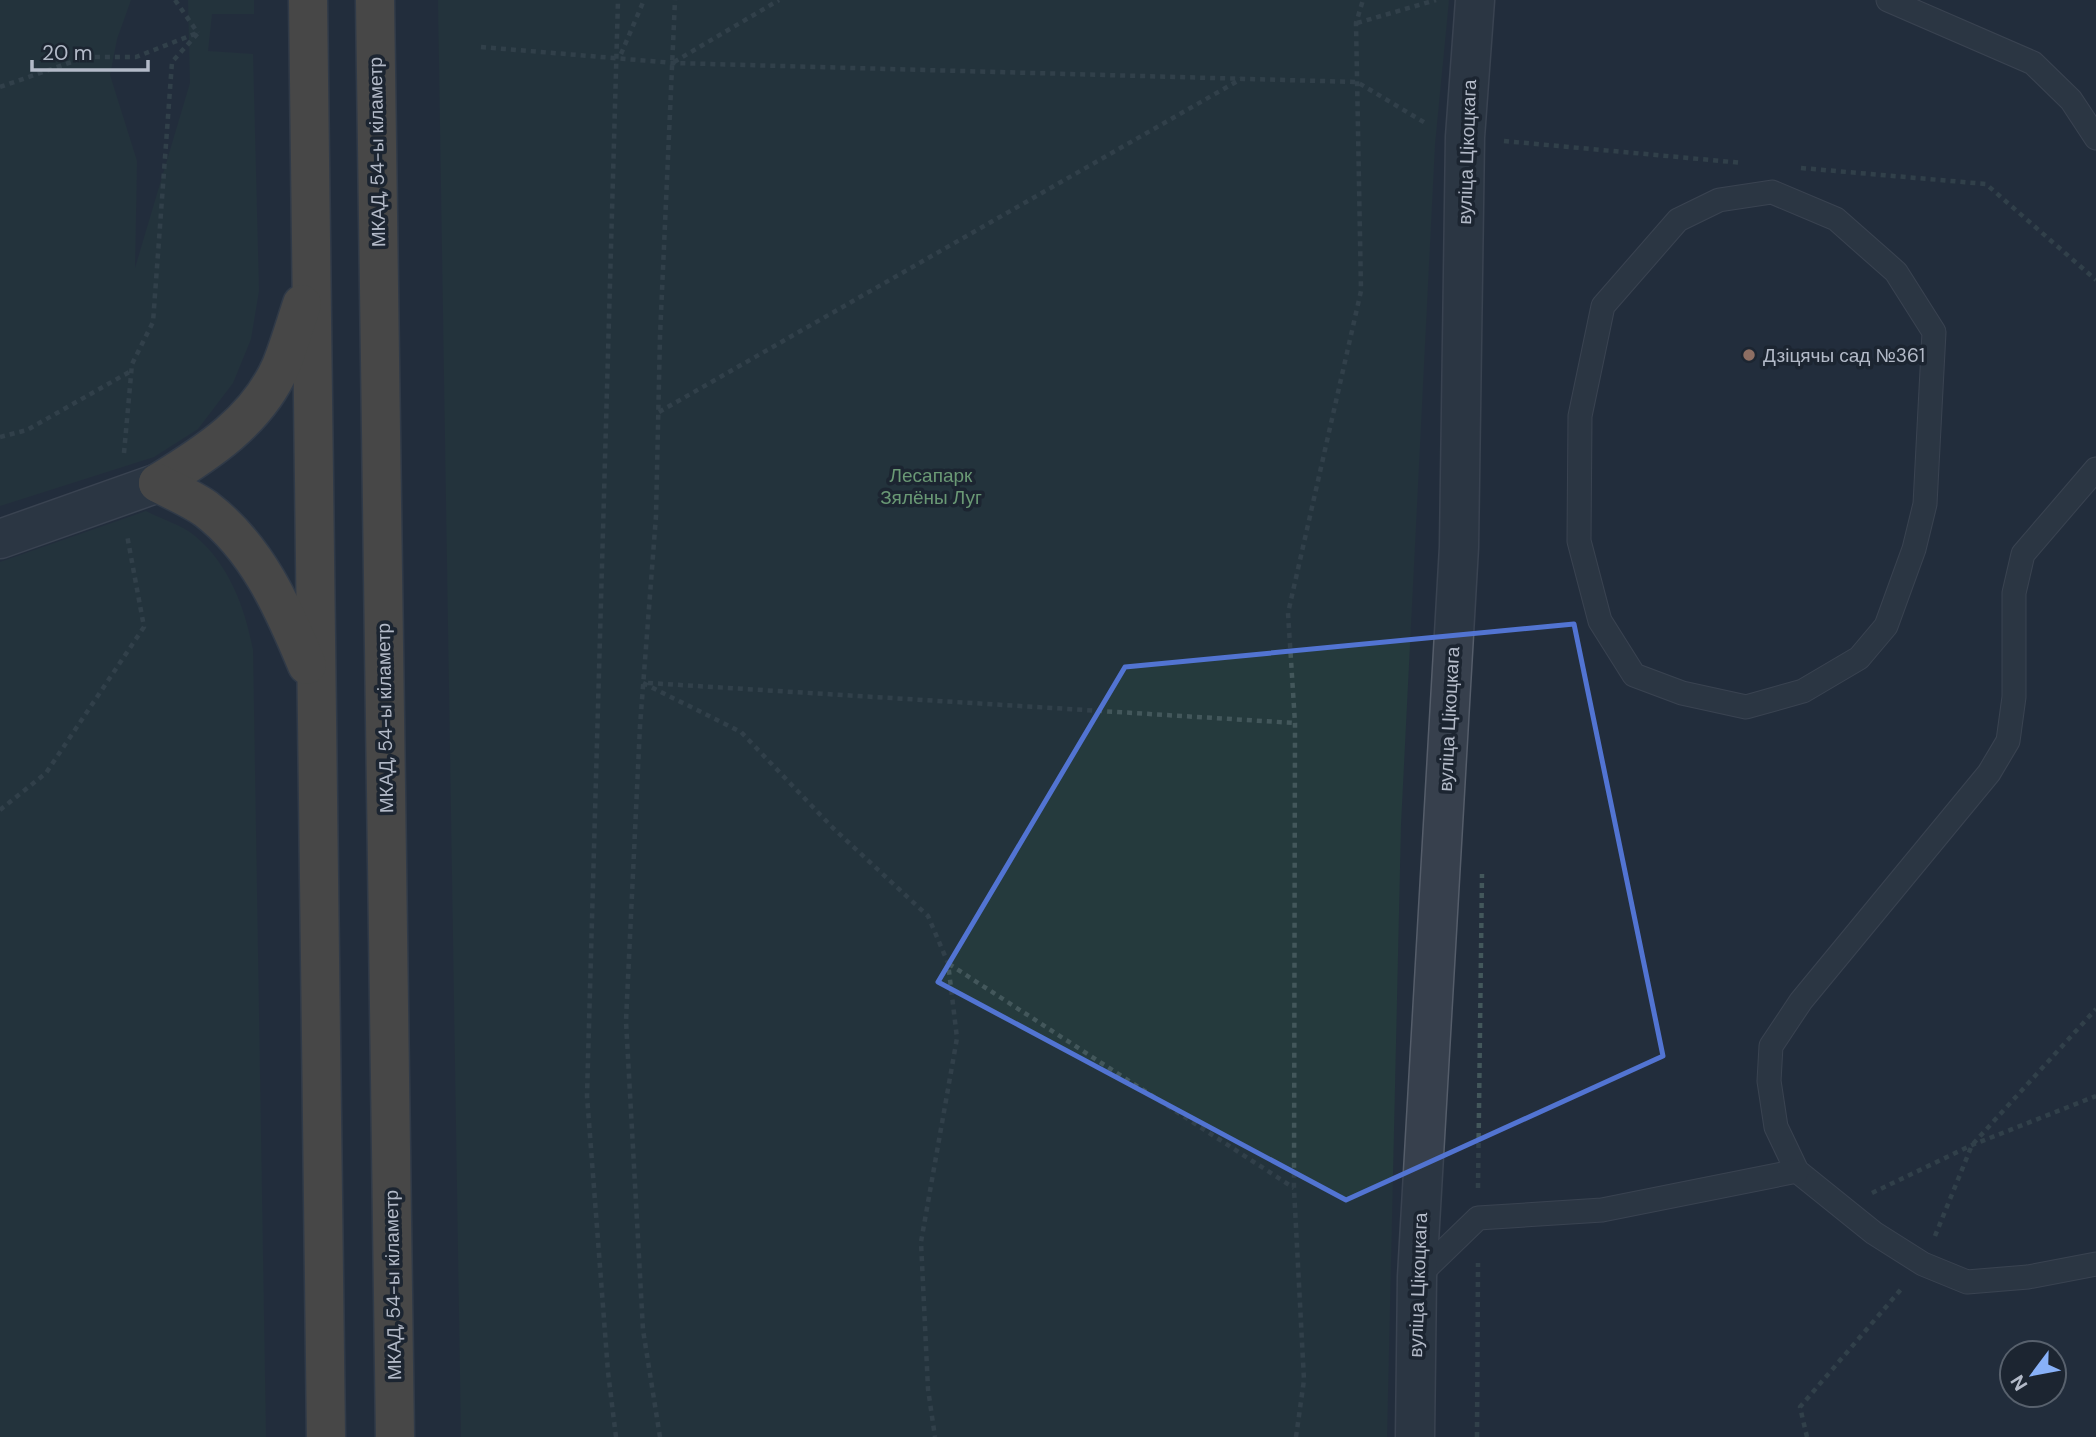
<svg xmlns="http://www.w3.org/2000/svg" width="2096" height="1437" viewBox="0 0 2096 1437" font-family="'DM Sans',sans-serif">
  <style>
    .green { fill: #253a3d }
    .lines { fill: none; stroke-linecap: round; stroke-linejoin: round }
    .lane-casing { stroke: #555d6a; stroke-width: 25 }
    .street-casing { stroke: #555d6a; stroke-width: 41 }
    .highway-casing { stroke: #424a57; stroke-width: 41 }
    .path { stroke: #43575b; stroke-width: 4.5; stroke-dasharray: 5 5; stroke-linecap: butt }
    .lane { stroke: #37404d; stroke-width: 23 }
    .street { stroke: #37404d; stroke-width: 38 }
    .highway { stroke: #736754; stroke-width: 38 }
    .marked { fill: none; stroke: #5274d2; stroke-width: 5; stroke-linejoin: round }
    .education-dot { fill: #8d6e63; stroke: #1c2531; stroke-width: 2.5 }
    .labels { text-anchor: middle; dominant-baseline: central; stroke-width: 7; stroke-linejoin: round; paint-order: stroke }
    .street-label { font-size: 19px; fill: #b3bac8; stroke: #1c2531 }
    .poi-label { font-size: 19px; fill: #b3bac8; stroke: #1c2531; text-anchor: start }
    .park-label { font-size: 19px; fill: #6a9975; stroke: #1c2531 }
  </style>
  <rect width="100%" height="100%" fill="#232e3c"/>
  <!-- green -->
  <g class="green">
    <path d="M0 0H131L117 39 110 75 137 161 135 268 190 83 188 0H254V14H212L208 51 253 54 259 291 251 339 233 383 198 429 154 457 0 506Z"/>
    <path d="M438 0H1449L1435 144 1401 825 1387 1437H461Z"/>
    <path d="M146 511C161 519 182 525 195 536 229 564 245 608 253 650L266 1437H0V562Z"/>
  </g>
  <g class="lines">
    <defs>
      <g id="lane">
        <path d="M1888 0 2033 63 2071 100 2096 138"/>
        <path d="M1772 192 1836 219 1896 272 1934 332 1925 504 1914 549 1886 626 1859 658 1803 691 1746 707 1682 693 1634 675 1600 621 1579 541 1580 416 1603 306 1678 220 1719 200Z"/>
        <path d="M2096 469 2023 554 2014 593V697L2008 741 1989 773 1801 1001 1771 1046 1769 1081 1776 1127 1797 1171 1874 1233 1923 1264 1967 1282 2028 1277 2096 1264"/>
        <path d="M1417 1277 1478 1218 1602 1210 1797 1171"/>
      </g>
      <g id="street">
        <path d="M0 539 158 483"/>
        <path d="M1415 1437 1417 1277 1459 547 1465 137 1475 0"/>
      </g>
      <g id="highway">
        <path d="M308 0 326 1437"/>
        <path d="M375 0 395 1437"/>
        <path d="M158 483C207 453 257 421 281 366 289 346 295 325 302 304"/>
        <path d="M158 483C173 491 192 499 206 509 257 548 283 607 307 665"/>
      </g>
    </defs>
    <!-- lane casing -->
    <use href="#lane" class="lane-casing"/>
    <!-- street casing -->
    <use href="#street" class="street-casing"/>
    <!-- highway casing -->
    <use href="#highway" class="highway-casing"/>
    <!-- path -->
    <g class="path">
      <path d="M175 0 198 33"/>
      <path d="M1357 23 1436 0"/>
      <path d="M481 47 674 63 1357 82 1427 124"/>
      <path d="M621 54 644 0"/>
      <path d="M674 62 779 0"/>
      <path d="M0 87 86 57H136L197 33"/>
      <path d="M1504 141 1743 163"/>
      <path d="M1801 168 1986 184 2096 280"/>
      <path d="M659 412 1241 79"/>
      <path d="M0 437 27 430 131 371"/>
      <path d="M124 453 132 364 153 322 172 62 198 33"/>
      <path d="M643 683 741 732 833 828 928 916 948 963 957 1038 921 1242 928 1389 935 1437"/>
      <path d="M648 683 1295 723"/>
      <path d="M0 810 46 773 144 627 127 535"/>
      <path d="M949 964 1294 1188"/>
      <path d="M1478 1188 1482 874"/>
      <path d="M1872 1193 1972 1145 2096 1096"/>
      <path d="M1935 1236 1972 1145 2096 1009"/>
      <path d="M616 1437 608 1372 587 1096 618 0"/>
      <path d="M660 1437 643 1330 626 1021 640 726 656 516 660 336 675 0"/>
      <path d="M1296 1437 1304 1380 1294 1189 1295 723 1288 613 1361 291 1356 23 1363 0"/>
      <path d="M1477 1437 1478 1263"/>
      <path d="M1807 1437 1800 1407 1903 1287"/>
    </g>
    <!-- lane -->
    <use href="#lane" class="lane"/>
    <!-- street -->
    <use href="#street" class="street"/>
    <!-- highway -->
    <use href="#highway" class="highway"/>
  </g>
  <!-- marked area -->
  <path d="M0 0H2096V1437H0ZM1574 624 1663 1056 1346 1200 938 982 1125 667Z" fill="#232e3c" fill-opacity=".55" fill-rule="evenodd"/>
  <path class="marked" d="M1574 624 1663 1056 1346 1200 938 982 1125 667Z"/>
  <!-- markers -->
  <circle class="education-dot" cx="1749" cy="355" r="7"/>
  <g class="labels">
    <!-- street labels -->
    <g class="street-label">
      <text transform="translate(377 152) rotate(-91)">МКАД, 54-ы кіламетр</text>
      <text transform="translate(1467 152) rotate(-88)">вуліца Цікоцкага</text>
      <text transform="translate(385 718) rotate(-91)">МКАД, 54-ы кіламетр</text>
      <text transform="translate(1449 719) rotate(-87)">вуліца Цікоцкага</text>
      <text transform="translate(393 1285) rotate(-91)">МКАД, 54-ы кіламетр</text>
      <text transform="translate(1418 1285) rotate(-88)">вуліца Цікоцкага</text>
    </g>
    <!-- poi labels -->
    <g class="poi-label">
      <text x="1763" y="355">Дзіцячы сад №361</text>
    </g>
    <!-- park labels -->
    <g class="park-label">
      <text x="931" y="475">Лесапарк<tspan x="931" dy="22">Зялёны Луг</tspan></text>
    </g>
  </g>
  <!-- north arrow -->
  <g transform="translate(2033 1374) rotate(238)"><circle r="33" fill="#1c2531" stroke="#58616d" stroke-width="2"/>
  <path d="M0-5L12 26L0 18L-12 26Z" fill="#88b1f8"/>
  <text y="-10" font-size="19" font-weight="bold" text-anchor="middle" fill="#b3bac8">N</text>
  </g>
  <!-- scale -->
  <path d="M32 60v10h116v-10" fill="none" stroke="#b3bac8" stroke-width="3.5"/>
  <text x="42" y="60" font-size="21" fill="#b3bac8" stroke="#1c2531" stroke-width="5" paint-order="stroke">20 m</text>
</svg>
